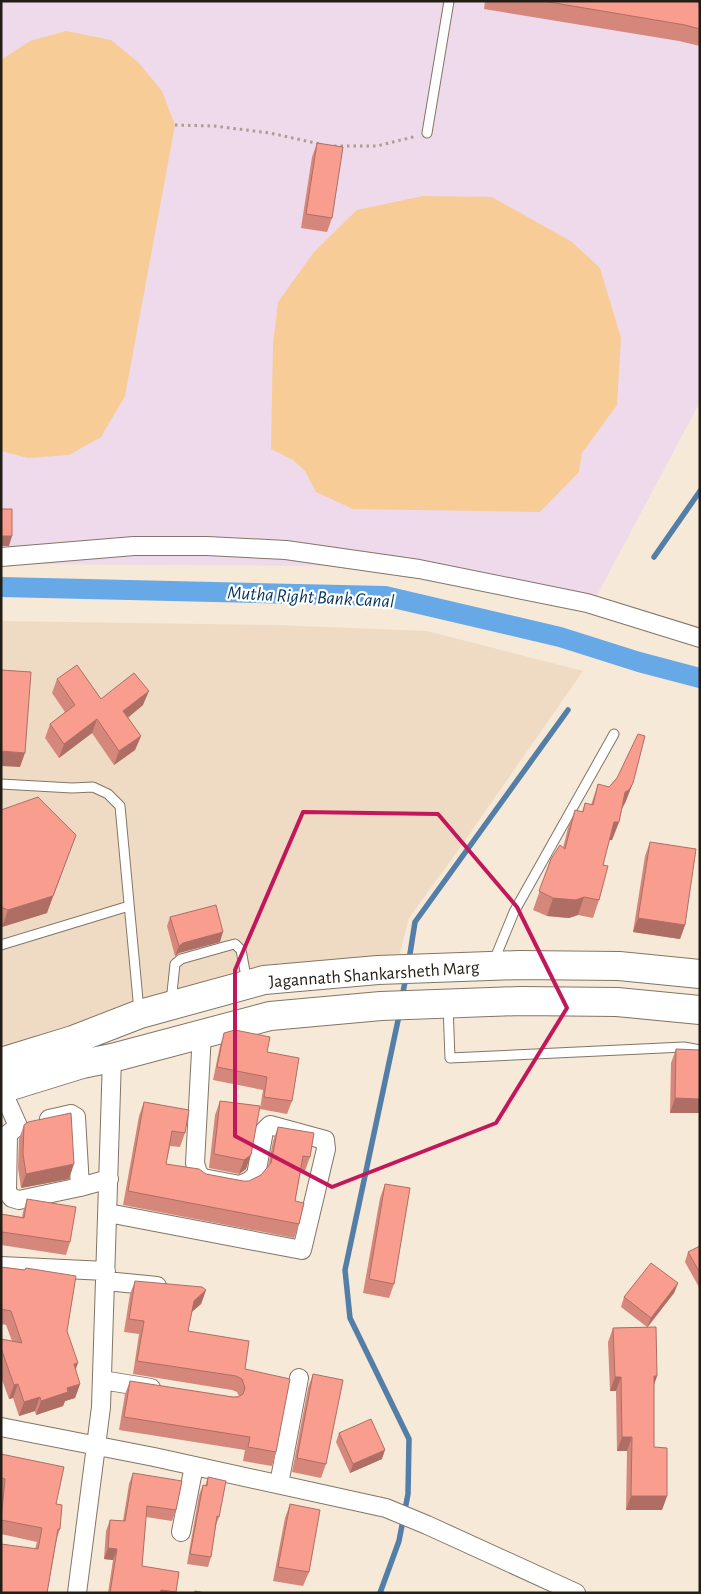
<svg xmlns="http://www.w3.org/2000/svg" width="701" height="1594" font-family="'Alegreya Sans',sans-serif">
  <rect width="100%" height="100%" fill="#f7e9d7"/>
  <path fill="#efdbc4" d="M1 621 277 625 427 631 583 671 459 849 409 918 399 957 73 1026 1 1045Z"/>
  <path fill="#eedaea" d="M1 1H700V402L594 601 327 566 1 564Z"/>
  <path fill="#f8cc96" d="M66 31 111 40 139 63 162 91 175 125 125 396 101 437 69 455 28 458 1 451V60L30 41Z
    M423 196 492 197 572 242 600 268 621 338 617 405 582 453 579 472 540 512 353 509 316 492 305 471 293 460 271 449 273 344 278 302 314 252 357 210Z"/>
  <g fill="none" stroke-linecap="round" stroke-linejoin="round">
    <path stroke="#527ea8" stroke-width="5.5" d="M654 557 700 491
      M409 960 415 922 568 710
      M402 997 406 977
      M380 1593 399 1541 408 1494 409 1439 350 1318 345 1270 400 1011"/>
    <path stroke="#67a8e6" stroke-width="20" d="M1 587 385 596 560 637 639 662 700 678"/>
    <defs>
      <path id="lane" d="M427 133 449 1
        M1 784 72 788 93 787 108 794 120 806 139 1011
        M1 945 129 906
        M493 963 514 912 614 734
        M171 1002 175 964 181 959 227 946 235 944 241 950 247 982
        M448 1006 450 1058 684 1047 700 1050"/>
      <path id="street" d="M1 557 134 546H207L286 550 419 569 587 603 700 638
        M5 1097 18 1126 8 1134 7 1192 12 1198 19 1200 80 1187
        M49 1119 71 1114 76 1117 80 1187 109 1179
        M108 1213 302 1250 326 1149 325 1140 270 1125 264 1131 256 1175 249 1181 240 1185 203 1178 198 1173 195 1163 202 1033
        M1 1266 106 1271
        M106 1281 157 1286
        M102 1380 151 1388
        M1 1427 154 1457 386 1508 427 1525 576 1593
        M279 1484 299 1378
        M181 1532 194 1466
        M77 1593 101 1407 112 1058"/>
      <path id="highway" d="M1 1062 73 1040 140 1014 264 980 378 970 519 965 619 966 700 974
        M1 1089 82 1064 112 1058 270 1016 381 1006 520 1001 617 1002 700 1010"/>
    </defs>
    <use href="#lane" stroke="#827566" stroke-width="11"/>
    <use href="#street" stroke="#827566" stroke-width="20"/>
    <use href="#highway" stroke="#827566" stroke-width="30"/>
    <path stroke="#a99e90" stroke-width="3" stroke-dasharray="2.5 4" stroke-linecap="butt" d="M175 125 214 126 270 133 320 144
      M334 146H377L417 136"/>
    <use href="#lane" stroke="#fff" stroke-width="9"/>
    <use href="#street" stroke="#fff" stroke-width="18"/>
    <use href="#highway" stroke="#fff" stroke-width="28"/>
  </g>
  <path fill="#d6877b" d="M485 1H700V46L679 41 484 9Z
    M317 143 332 218 327 232 301 228 312 157Z
    M57 679 101 699 143 705 128 718 141 736 135 750 114 765 92 733 59 758 45 738 50 724 65 712 52 693Z
    M617 778 626 801 622 809 619 822 612 840H609L603 865 599 900 593 918 578 915 569 918 547 916 533 910 551 859 563 848 568 828 575 810 582 812 585 803 591 805 598 784 609 787Z
    M1 810 47 913 2 927 1 926Z
    M650 842 685 925 680 939 633 932 645 856Z
    M170 917 220 942 179 953 175 956 167 926Z
    M224 1033 267 1052 292 1101 287 1114 260 1109 263 1090 213 1080 220 1046Z
    M676 1049 700 1050V1113H670L671 1063Z
    M220 1101 260 1106 246 1169 239 1174 209 1168 215 1115Z
    M144 1102 185 1133 180 1147 170 1146 166 1164 206 1174 243 1181H249L261 1175 268 1167 273 1141 278 1127 310 1157 305 1171 301 1170 295 1201 299 1224 294 1238 123 1205 139 1116Z
    M24 1125 69 1179 21 1188 18 1168 19 1139Z
    M385 1184 394 1284 389 1298 363 1293 380 1198Z
    M27 1199 70 1242 66 1255 1 1245V1214L22 1217 23 1212Z
    M700 1246V1289L685 1262 688 1252Z
    M1 1267 25 1270 26 1268 67 1331 75 1370 80 1384 75 1398 65 1401 63 1406 36 1415 35 1411 19 1416 13 1398 9 1399 1 1377V1339L12 1341 6 1325 1 1324Z
    M135 1281 206 1290 201 1304 192 1312 188 1331 245 1369 276 1452 272 1466 243 1461 245 1450 119 1430 125 1394 130 1381 233 1397 239 1396 237 1392 232 1390 133 1374 139 1334 124 1332 130 1294Z
    M678 1283 674 1293 648 1327 657 1376 654 1385V1447L667 1496 662 1510H626L627 1451H617L616 1391H610L608 1342 613 1328 647 1327 621 1307 624 1297Z
    M313 1374 326 1464 321 1478 292 1472 308 1388Z
    M339 1433 382 1459 350 1473 336 1442Z
    M1 1454 56 1504 60 1529 57 1538 47 1593 35 1549 37 1542 1 1534Z
    M133 1473 176 1510 172 1521 146 1517 142 1566 176 1593H108L113 1560 104 1559 106 1531 110 1520 123 1521 129 1484Z
    M208 1477 219 1517 216 1525 211 1557 208 1567 187 1564 199 1495 203 1485 205 1486Z
    M290 1504 309 1572 303 1586 273 1581 285 1518Z"/>
  <path fill="#ae6e64" d="M1 536H12L9 546H1Z
    M149 691 143 705 118 725 123 711Z
    M97 719 92 733 59 758 64 744Z
    M141 736 135 750 114 765 119 751Z
    M1 751 25 753 20 767 1 766Z
    M633 783 626 801 622 808 619 811 625 792Z
    M614 822H619L612 840H607Z
    M76 835 47 913 2 927 8 910Z
    M584 897 578 915 569 918 547 916 553 898Z
    M638 918 685 925 680 939 633 932Z
    M223 932 220 942 179 953 175 956 179 946 183 943Z
    M675 1098 700 1099V1113H670Z
    M251 1155 246 1169 239 1174 244 1160Z
    M74 1164 69 1179 21 1188 26 1174Z
    M678 1283 674 1293 647 1327 651 1318Z
    M206 1290 201 1304 189 1314 194 1301Z
    M78 1363 73 1377 74 1364Z
    M654 1376H657L652 1390Z
    M615 1377H621L616 1391H610Z
    M18 1384 13 1398 9 1399 14 1385Z
    M80 1384 75 1398 65 1401 63 1406 36 1415 41 1401 67 1388Z
    M40 1397 35 1411 19 1416 24 1402Z
    M622 1437H632L627 1451H617Z
    M385 1450 382 1459 350 1473 353 1464Z
    M631 1496H667L662 1510H626Z
    M108 1548 117 1549 113 1560 104 1559Z
    M161 1590 176 1593H160Z"/>
  <path fill="#f99d8f" stroke="#ae6e64" d="M543 1H699L700 29 685 25Z
    M317 143 343 147 332 218 306 214Z
    M1 509H12V536H1Z
    M77 665 101 699 134 673 149 691 123 711 141 736 119 751 97 719 64 744 50 724 75 705 57 679Z
    M1 670 31 672 25 753 1 751Z
    M638 734 645 736 633 783 629 790 625 792 619 822H614L603 865 608 866 599 900 584 897 576 900 553 898 539 891 551 859 560 845 565 849 575 810 583 812 585 803 593 805 598 784 609 787 617 778Z
    M38 797 76 835 53 896 8 910 1 907V810Z
    M650 842 696 849 685 925 638 918Z
    M216 905 223 932 183 943 179 946 170 917Z
    M235 1030 270 1037 267 1052 299 1058 292 1101 264 1097 267 1077 217 1067 224 1033Z
    M676 1049 700 1050V1099L675 1098Z
    M220 1101 260 1106 251 1155 244 1160 214 1154Z
    M144 1102 189 1110 185 1133 172 1131 166 1164 199 1169 206 1174 243 1181H249L261 1175 271 1163 278 1127 314 1133 310 1157 303 1156 295 1201 304 1203 299 1224 128 1191Z
    M71 1113 74 1164 26 1174 23 1154 24 1125 28 1122Z
    M385 1184 410 1188 394 1284 369 1279Z
    M27 1199 76 1207 70 1242 2 1232 1 1236V1214L24 1218Z
    M700 1246V1273L688 1252Z
    M651 1263 678 1283 651 1318 624 1297Z
    M1 1267 25 1270 26 1268 76 1276 67 1331 78 1363 74 1364 80 1384 67 1388 68 1392 41 1401 40 1397 24 1402 18 1384 14 1385 1 1348V1339L22 1343 11 1311 1 1309Z
    M135 1281 202 1287 206 1290 194 1301 188 1331 249 1341 245 1369 290 1379 276 1452 248 1447 250 1437 124 1417 130 1381 233 1397H238L243 1394 245 1388 242 1379 236 1376 137 1361 144 1321 129 1319Z
    M656 1327 657 1376H654V1447L667 1448V1496H631L632 1437H622L621 1377H615L613 1328Z
    M313 1374 343 1380 326 1464 297 1458Z
    M371 1419 385 1450 353 1464 339 1433Z
    M1 1454 64 1467 56 1504 62 1505 60 1529H58L47 1593H1V1544L38 1549 42 1528 1 1520 5 1479 1 1478Z
    M133 1473 182 1481 176 1510 147 1506 142 1566 179 1572 176 1592 161 1590 160 1593H110L117 1549 108 1548 110 1520 125 1521Z
    M208 1477 226 1481 219 1517 217 1516 211 1557 190 1554 203 1485 207 1486Z
    M290 1504 320 1510 309 1572 278 1567Z
    M195 1591 205 1593H194Z"/>
  <path fill="none" stroke="#c2185b" stroke-width="4" stroke-linejoin="round" d="M303 812 438 814 517 907 567 1008 496 1123 332 1187 235 1136V970Z"/>
  <g text-anchor="middle" stroke-width="4.5" stroke-linejoin="round" paint-order="stroke">
    <g font-size="18" fill="#221d17" stroke="#fff">
      <text transform="translate(374 974) rotate(-4)" y="6">Jagannath Shankarsheth Marg</text>
    </g>
    <g font-size="19" font-style="italic" fill="#00325a" stroke="#fff">
      <text transform="translate(311 596) rotate(3)" y="7">Mutha Right Bank Canal</text>
    </g>
  </g>
  <rect width="701" height="1594" fill="none" stroke="#221d17" stroke-width="5"/>
</svg>
